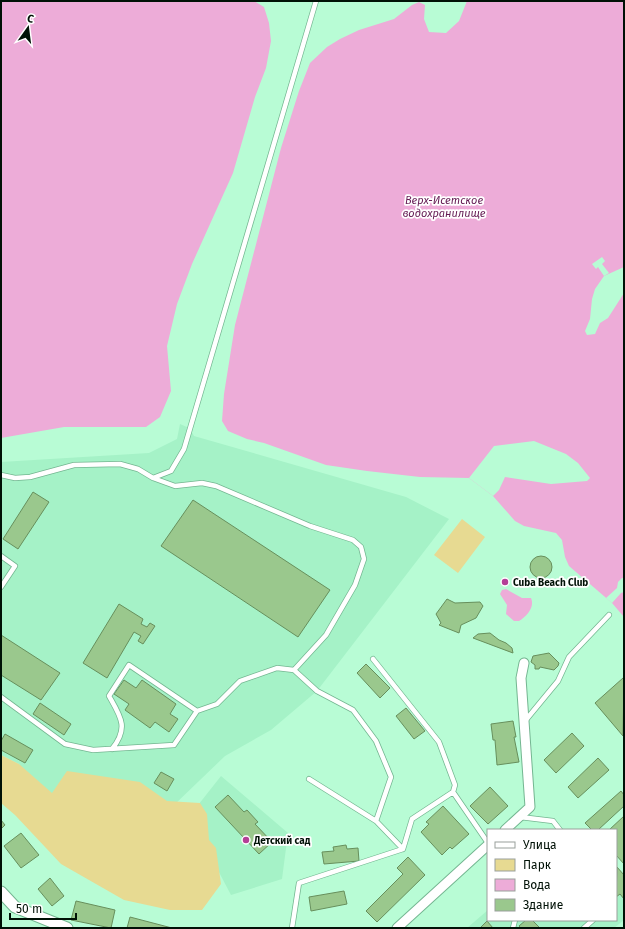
<svg xmlns="http://www.w3.org/2000/svg" width="625" height="929" font-family="'Fira Sans',sans-serif">
  <rect width="100%" height="100%" fill="#b8fcd5"/>
  <path fill="#a5f2c7" d="M180 424 189 428 194 436 406 497 449 519 317 691 271 730 225 756 173 806 54 816 19 764 1 755V462L149 453 177 439Z
    M221 776 288 833 282 879 231 895 211 857 191 814Z
    M616 870 624 876V920L614 928H467L488 910V920H616Z"/>
  <path fill="#e7da92" d="M462 519 485 537 458 573 434 555Z
    M1 755 19 764 52 793 67 771 140 782 167 801 200 803 207 814 209 840 216 848 221 884 202 910H170L124 900 61 864 15 815 1 803Z"/>
  <path fill="#edacd8" d="M1 1H254L264 7 269 23 271 41 266 68 255 97 233 173 192 264 177 304 167 346 171 391 160 417 146 427H64L1 438Z
    M467 1H624V267L604 276 595 289 592 299 590 319 585 331 587 335 595 334 600 323 608 318 624 293V617L612 603 569 566 565 557 562 540 556 533 524 526 515 521 493 496 469 478 420 477 367 471 326 465 264 443 247 439 228 431 222 421 224 394 235 325 281 148 299 91 310 63 327 47 340 39 359 30 394 19 412 5 419 2 425 5 424 19 429 32 446 33 459 21Z
    M506 589 522 598H531C535 607 527 616 519 621H514L506 614 507 605 500 594 502 590Z"/>
  <path fill="#b8fcd5" d="M602 257 605 261 602 264 609 273 604 276 598 267 596 269 592 264Z
    M534 441 566 454 578 463 590 478 587 481 551 484 505 477 499 490 493 496 469 478 494 446Z
    M622 578H624V592L621 593 612 603 606 598 617 588 618 582Z"/>
  <path fill="#9ac88d" stroke="#678f5c" d="M33 492 49 502 18 549 3 539Z
    M193 500 330 590 298 637 161 546Z
    M530 567a11 11 0 1 1 22 0a11 11 0 1 1-22 0Z
    M447 599 455 603 480 602 483 606 476 618 461 625 459 633 439 625 441 623 436 614Z
    M119 604 143 619 141 624 147 627 150 623 155 626 143 644 138 641 141 636 134 632 107 678 83 663Z
    M490 633 499 640 506 643 512 648 513 653 473 638 478 634Z
    M1 635 60 673 41 700 1 675Z
    M549 653 559 663 558 666 554 670 540 667 539 669H535V665L531 662 533 656Z
    M366 664 390 688 380 698 357 673Z
    M623 678 624 680 623 736 595 703Z
    M124 680 136 688 142 680 176 704 170 714 178 719 169 732 155 722 150 728 125 710 129 704 114 694Z
    M40 703 71 724 64 735 33 714Z
    M406 708 425 731 414 739 396 716Z
    M513 721 516 737H514L519 762 497 765 495 740H493L491 724Z
    M572 733 584 746 556 773 544 760Z
    M5 734 33 750 25 763 1 750V741Z
    M598 758 609 770 578 798 568 787Z
    M161 772 174 779 167 791 154 783Z
    M490 787 508 806 488 824 470 806Z
    M621 791 624 795V806L598 830H592L585 823Z
    M228 795 244 812 247 810 258 822 255 824 272 842 259 854 215 807Z
    M443 806 469 834 452 849 450 847 442 855 421 832 429 824 426 822Z
    M624 816V864L616 855V830H609Z
    M1 820 5 825 1 829Z
    M21 833 39 855 21 868 4 846Z
    M346 845 347 849 358 848 359 861 324 864 322 852 334 851 333 847Z
    M408 857 425 875 377 922 366 911 403 874 397 868Z
    M617 867 624 875V899L620 894 616 897Z
    M50 878 64 896 52 906 38 889Z
    M344 891 347 904 311 911 309 897Z
    M76 901 115 910 111 928 71 920Z
    M130 917 172 928H127Z
    M526 920H532L540 928H521L519 926Z
    M487 921 493 928H480Z"/>
  <g fill="none" stroke-linecap="round" stroke-linejoin="round">
    <defs>
      <path id="service" d="M1 475 15 478 30 477 74 465 120 464 138 469 153 478 175 486 202 483 216 486 310 526 353 540 361 547 364 559 355 585 326 635 294 670 277 668 240 681 217 704 197 711
        M153 478 171 471 184 449 316 1
        M1 556 15 566 1 587
        M373 659 439 742 455 785 453 792
        M294 670 317 691 353 710 376 741 391 777 376 821 403 849
        M1 697 65 744 93 750 174 745 197 711 129 665 109 696C121 717 129 728 112 749
        M525 721 558 681 569 657 609 615
        M309 779 376 821
        M520 817 553 821 560 830
        M292 928 299 883 403 849 412 819 453 792 488 843
        M513 928 515 920
        M584 928 593 920"/>
      <path id="minor" d="M505 830 530 807 521 678 524 663
        M397 928 488 845"/>
      <path id="tertiary" d="M1 892 15 907 67 928"/>
    </defs>
    <use href="#service" stroke="#74b691" stroke-width="6"/>
    <use href="#minor" stroke="#74b691" stroke-width="11"/>
    <use href="#tertiary" stroke="#74b691" stroke-width="13"/>
    <use href="#service" stroke="#fff" stroke-width="4.5"/>
    <use href="#minor" stroke="#fff" stroke-width="9"/>
    <use href="#tertiary" stroke="#fff" stroke-width="11"/>
  </g>
  <g fill="#b43f97" stroke="#fff" stroke-width="1.5">
    <circle cx="505" cy="582" r="4"/>
    <circle cx="246" cy="840" r="4"/>
  </g>
  <g text-anchor="middle" stroke-width="3.5" stroke-linejoin="round" paint-order="stroke">
    <g font-size="10" font-weight="bold" fill="#001106" stroke="#fff" text-anchor="start">
      <text x="513" y="586">Cuba Beach Club</text>
      <text x="254" y="844">Детский сад</text>
    </g>
    <g font-size="11" font-style="italic" fill="#651c54" stroke="#fff">
      <text x="444" y="204">Верх-Исетское<tspan x="444" dy="13">водохранилище</tspan></text>
    </g>
  </g>
  <rect width="625" height="929" fill="none" stroke="#001106" stroke-width="4"/>
  <rect x="487" y="829" width="130" height="92" fill="#ffffff" stroke="#99a09b"/>
  <rect x="495" y="842" width="20" height="6" fill="#ffffff" stroke="#99a09b"/>
  <text x="523" y="849" font-size="12" fill="#001106">Улица</text>
  <rect x="495" y="859" width="20" height="12" fill="#e7da92" stroke="#99a09b"/>
  <text x="523" y="869" font-size="12" fill="#001106">Парк</text>
  <rect x="495" y="879" width="20" height="12" fill="#edacd8" stroke="#99a09b"/>
  <text x="523" y="889" font-size="12" fill="#001106">Вода</text>
  <rect x="495" y="899" width="20" height="12" fill="#9ac88d" stroke="#99a09b"/>
  <text x="523" y="909" font-size="12" fill="#001106">Здание</text>
  <g transform="translate(28 28) rotate(14)" stroke="#ffffff" stroke-width="3" paint-order="stroke">
  <path d="M0-3L7 15L0 10L-7 15Z" fill="#001106"/>
  <text y="-6" font-size="11" font-weight="bold" text-anchor="middle" fill="#001106">С</text>
  </g>
  <path d="M10 913v6h66v-6" fill="none" stroke="#001106" stroke-width="2"/>
  <text x="16" y="913" font-size="12" fill="#001106" stroke="#ffffff" stroke-width="3" paint-order="stroke">50 m</text>
</svg>
